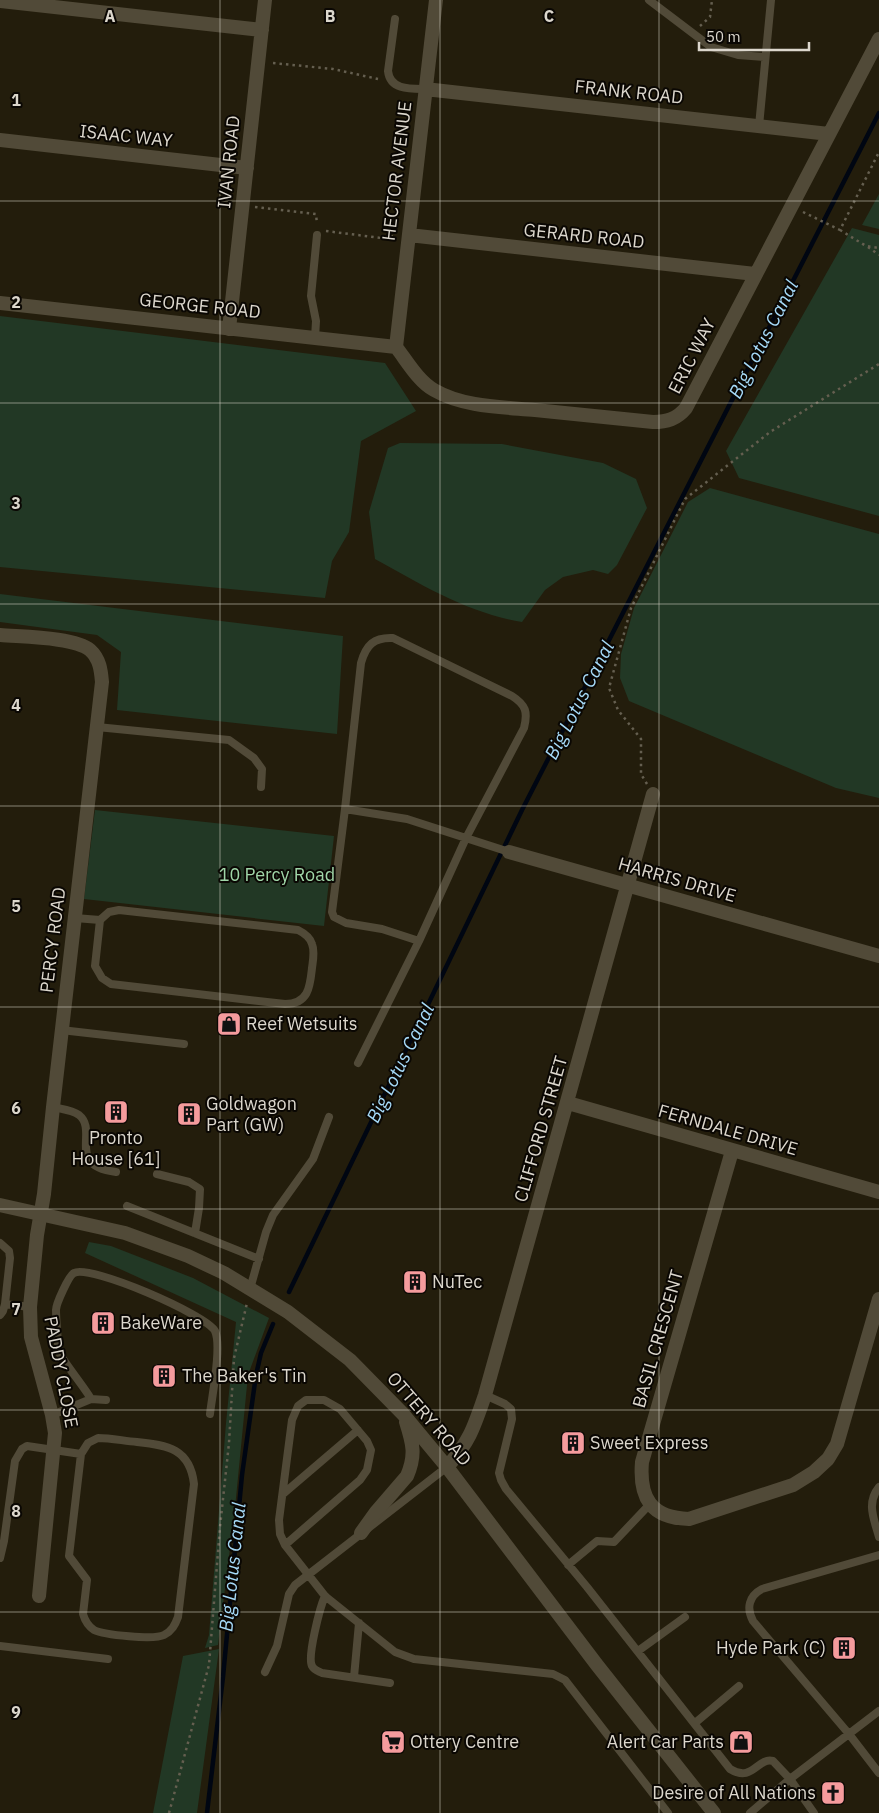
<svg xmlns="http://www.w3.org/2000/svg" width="879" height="1813" font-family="'IBM Plex Sans',sans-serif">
  <rect width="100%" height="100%" fill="#231d0c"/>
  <path fill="#223825" d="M879 194V229L862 225Z
    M852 228 879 235V516L739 478 726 451Z
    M0 316 385 363 416 411 361 441 349 532 332 561 325 598 0 567Z
    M400 443 502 444 603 463 636 479 647 508 617 565 608 574 593 570 563 577 545 590 522 622C468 613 422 585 375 559L369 512 388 448Z
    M710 488 879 534V798L836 788 629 701 620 678 621 654 634 608 688 502Z
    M0 594 343 636 337 734 117 710 121 652 97 635 0 622Z
    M95 810 334 836 324 926 84 899Z
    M89 1242 111 1246 193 1278 269 1318 248 1375 235 1508 218 1645 205 1648 209 1635 226 1423 236 1322 85 1253Z
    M219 1649 197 1813H153L183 1656Z"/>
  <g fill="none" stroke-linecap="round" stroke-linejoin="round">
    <path stroke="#000612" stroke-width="4.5" d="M289 1292 522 810 879 113
      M207 1813 223 1677 242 1475 256 1375 261 1353 273 1324"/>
    <path stroke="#655f50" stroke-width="2.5" stroke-dasharray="2.5 4" stroke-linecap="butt" d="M700 26 710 17 712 0
      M273 63 333 69 378 79
      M255 207 316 214 317 224
      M803 212 840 230 879 152
      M840 230 866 246 879 248
      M326 231 381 238 395 236
      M868 247 879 255
      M647 784 641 774V739L618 710 609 688 631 608 685 499 770 432 879 364
      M169 1813 209 1665 220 1527 229 1443 234 1358 247 1303"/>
    <path stroke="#514a38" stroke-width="8" d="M649 0 711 47 738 55 765 57
      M395 19 388 71C390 90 410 89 425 89
      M759 126 771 0
      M315 338 316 321 311 296 317 235
      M97 727 229 740 254 758 262 769 261 787
      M345 809 407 819 509 852
      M119 910 298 930C304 933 310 937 312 944 315 951 313 960 312 968 310 986 309 1004 285 1004L111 984 102 978 95 966 100 920 109 912Z
      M75 918 100 920
      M61 1030 184 1044
      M358 1063 419 941 466 838 524 728C528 712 526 705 512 696L393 638C374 637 366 645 361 663L345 809 332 912 334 917 346 923 382 929 419 941
      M53 1107C61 1109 72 1110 79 1115 99 1131 65 1166 116 1172
      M157 1174 189 1182 200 1189 199 1208 195 1233
      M127 1206 259 1259
      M0 1243 9 1251 10 1258 5 1304 3 1311 0 1315
      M250 1289 266 1232 273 1215 313 1159 329 1117
      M5 1304 30 1307
      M485 1395 505 1404 511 1409 512 1419 499 1473 501 1480 506 1489 587 1587 730 1769C753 1783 757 1757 773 1761L790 1779 814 1813
      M106 1400 91 1399C85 1388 62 1360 59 1352 58 1346 56 1316 56 1310 56 1304 69 1275 74 1273 90 1264 207 1315 215 1331 222 1346 212 1396 210 1414
      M52 1415 91 1399
      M98 1438C111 1438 124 1441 137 1442 168 1445 190 1449 194 1484L178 1617C175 1625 172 1631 164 1635 154 1640 104 1635 94 1630 88 1626 85 1621 83 1614L87 1580 69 1556 81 1454 88 1443Z
      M879 1487C866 1503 874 1519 879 1537
      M283 1494 358 1430
      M285 1545 360 1480 367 1470 371 1450 367 1441 340 1409 324 1400H306L298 1406 292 1420 279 1520 280 1534 285 1545 325 1596 395 1652 414 1659 553 1674 565 1680 668 1813
      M879 1555 762 1589C749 1596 746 1608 753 1621L849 1734 879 1773
      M0 1558 4 1541 15 1461 22 1449 27 1446 81 1454
      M568 1565 597 1541 614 1542 650 1504
      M325 1596C320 1607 307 1657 312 1666 314 1670 318 1671 322 1673L390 1683
      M0 1646 108 1659
      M638 1651 685 1617
      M265 1672 277 1646 289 1594 295 1585 447 1467
      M354 1677 359 1623
      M695 1723 739 1686
      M750 1813 790 1779 879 1711"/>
    <path stroke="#514a38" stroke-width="14" d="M0 1 262 30
      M425 89 829 134
      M0 140 247 168
      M409 235 755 274
      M0 303 396 347
      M229 329 265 0
      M396 347C407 361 418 381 434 390 463 407 502 407 535 410 574 414 614 418 653 422 667 422 677 419 686 408L879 39
      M396 347 436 0
      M0 635C21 637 75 637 90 650 100 659 101 671 102 682L53 1107 44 1194 37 1235 30 1307 31 1337 52 1415 55 1433 39 1596
      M509 852 879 956
      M568 1103 879 1192
      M732 1151 642 1462C639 1498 651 1518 689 1519L793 1485 814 1472 828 1459 837 1444 879 1299
      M447 1467C470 1441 474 1427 485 1395L653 794"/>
    <path stroke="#514a38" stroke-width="14" d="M0 1205 125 1233 188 1256 224 1273 288 1312 350 1360 403 1414 447 1467 597 1665 714 1813
      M361 1533 376 1512 407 1476C416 1455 413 1444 406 1422"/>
  </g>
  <path fill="none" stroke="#dcd7cd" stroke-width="1" stroke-opacity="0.55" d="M220 0V1813M440 0V1813M659 0V1813M0 201H879M0 403H879M0 604H879M0 806H879M0 1007H879M0 1209H879M0 1410H879M0 1612H879"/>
  <defs>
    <symbol id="shop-square" viewBox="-11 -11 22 22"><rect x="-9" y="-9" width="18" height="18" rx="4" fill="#f59b9d" stroke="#0a0703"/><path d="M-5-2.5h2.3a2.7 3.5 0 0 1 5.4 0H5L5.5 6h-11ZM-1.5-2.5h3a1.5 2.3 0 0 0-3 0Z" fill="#111"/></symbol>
    <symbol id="building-square" viewBox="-11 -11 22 22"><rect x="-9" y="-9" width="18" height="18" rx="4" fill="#f59b9d" stroke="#0a0703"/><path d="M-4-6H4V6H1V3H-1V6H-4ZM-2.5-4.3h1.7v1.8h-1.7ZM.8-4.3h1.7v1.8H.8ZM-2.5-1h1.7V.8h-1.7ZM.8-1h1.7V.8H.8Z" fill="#111"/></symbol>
    <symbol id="supermarket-square" viewBox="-11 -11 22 22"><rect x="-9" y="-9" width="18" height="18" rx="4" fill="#f59b9d" stroke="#0a0703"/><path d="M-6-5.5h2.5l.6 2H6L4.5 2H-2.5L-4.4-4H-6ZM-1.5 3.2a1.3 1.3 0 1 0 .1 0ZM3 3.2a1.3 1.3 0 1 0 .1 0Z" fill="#111"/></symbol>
    <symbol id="church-square" viewBox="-11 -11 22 22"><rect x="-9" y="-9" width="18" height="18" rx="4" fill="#f59b9d" stroke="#0a0703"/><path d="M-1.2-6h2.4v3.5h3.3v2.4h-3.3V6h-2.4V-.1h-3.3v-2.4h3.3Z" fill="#111"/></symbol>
  </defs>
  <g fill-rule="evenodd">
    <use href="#shop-square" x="215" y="1010" width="28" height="28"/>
    <use href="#building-square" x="102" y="1098" width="28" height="28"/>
    <use href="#building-square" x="175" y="1100" width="28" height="28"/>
    <use href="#building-square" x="401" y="1268" width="28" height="28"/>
    <use href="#building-square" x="89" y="1309" width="28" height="28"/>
    <use href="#building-square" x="150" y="1362" width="28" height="28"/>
    <use href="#building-square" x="559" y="1429" width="28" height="28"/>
    <use href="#building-square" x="830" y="1634" width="28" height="28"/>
    <use href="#supermarket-square" x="379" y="1728" width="28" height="28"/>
    <use href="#shop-square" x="727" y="1728" width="28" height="28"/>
    <use href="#church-square" x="819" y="1779" width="28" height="28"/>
  </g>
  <g text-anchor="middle" stroke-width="4" stroke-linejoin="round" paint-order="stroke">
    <g font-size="18" fill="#dcd7cd" stroke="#0a0703">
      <text transform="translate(629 92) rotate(6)" y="6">FRANK ROAD</text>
      <text transform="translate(126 136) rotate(6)" y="6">ISAAC WAY</text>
      <text transform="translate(229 162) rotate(-84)" y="6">IVAN ROAD</text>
      <text transform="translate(397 171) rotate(-83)" y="6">HECTOR AVENUE</text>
      <text transform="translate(584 236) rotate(6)" y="6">GERARD ROAD</text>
      <text transform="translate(200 306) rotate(6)" y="6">GEORGE ROAD</text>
      <text transform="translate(692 356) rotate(-63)" y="6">ERIC WAY</text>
      <text transform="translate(677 880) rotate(16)" y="6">HARRIS DRIVE</text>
      <text transform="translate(53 940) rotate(-83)" y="6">PERCY ROAD</text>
      <text transform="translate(541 1129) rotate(-74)" y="6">CLIFFORD STREET</text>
      <text transform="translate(728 1130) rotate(16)" y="6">FERNDALE DRIVE</text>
      <text transform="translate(658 1339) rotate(-74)" y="6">BASIL CRESCENT</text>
      <text transform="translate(61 1372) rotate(79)" y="6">PADDY CLOSE</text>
      <text transform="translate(429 1419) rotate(49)" y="6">OTTERY ROAD</text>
    </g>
    <g font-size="18" fill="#a0d6a8" stroke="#0a0703">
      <text x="277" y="881">10 Percy Road</text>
    </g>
    <g font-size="18" fill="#dcd7cd" stroke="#0a0703" text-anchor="start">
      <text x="246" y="1030">Reef Wetsuits</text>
      <text x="206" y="1110">Goldwagon<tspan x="206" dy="21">Part (GW)</tspan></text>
      <text x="116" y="1144" text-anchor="middle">Pronto<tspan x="116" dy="21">House [61]</tspan></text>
      <text x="432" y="1288">NuTec</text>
      <text x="120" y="1329">BakeWare</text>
      <text x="182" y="1382">The Baker's Tin</text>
      <text x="590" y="1449">Sweet Express</text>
      <text x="826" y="1654" text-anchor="end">Hyde Park (C)</text>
      <text x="410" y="1748">Ottery Centre</text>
      <text x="724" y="1748" text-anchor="end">Alert Car Parts</text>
      <text x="816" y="1799" text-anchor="end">Desire of All Nations</text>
    </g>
    <g font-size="19" font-style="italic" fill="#a6daf8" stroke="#0a0703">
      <text transform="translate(763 339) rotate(-63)" y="7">Big Lotus Canal</text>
      <text transform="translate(579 700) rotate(-63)" y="7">Big Lotus Canal</text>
      <text transform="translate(400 1063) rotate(-64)" y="7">Big Lotus Canal</text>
      <text transform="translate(232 1567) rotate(-84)" y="7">Big Lotus Canal</text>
    </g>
  </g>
  <g font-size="16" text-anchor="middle" font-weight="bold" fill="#dcd7cd" stroke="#0a0703" stroke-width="4" stroke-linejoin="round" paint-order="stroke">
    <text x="110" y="22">A</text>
    <text x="330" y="22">B</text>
    <text x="549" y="22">C</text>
    <text x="16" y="106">1</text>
    <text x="16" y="308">2</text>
    <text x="16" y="509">3</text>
    <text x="16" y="711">4</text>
    <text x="16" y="912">5</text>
    <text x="16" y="1114">6</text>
    <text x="16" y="1315">7</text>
    <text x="16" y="1517">8</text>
    <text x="16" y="1718">9</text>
  </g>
  <path d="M699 42v8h110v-8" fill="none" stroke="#dcd7cd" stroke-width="2.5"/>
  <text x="706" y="42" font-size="15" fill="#dcd7cd" stroke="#0a0703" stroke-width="4" paint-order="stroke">50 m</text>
</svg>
